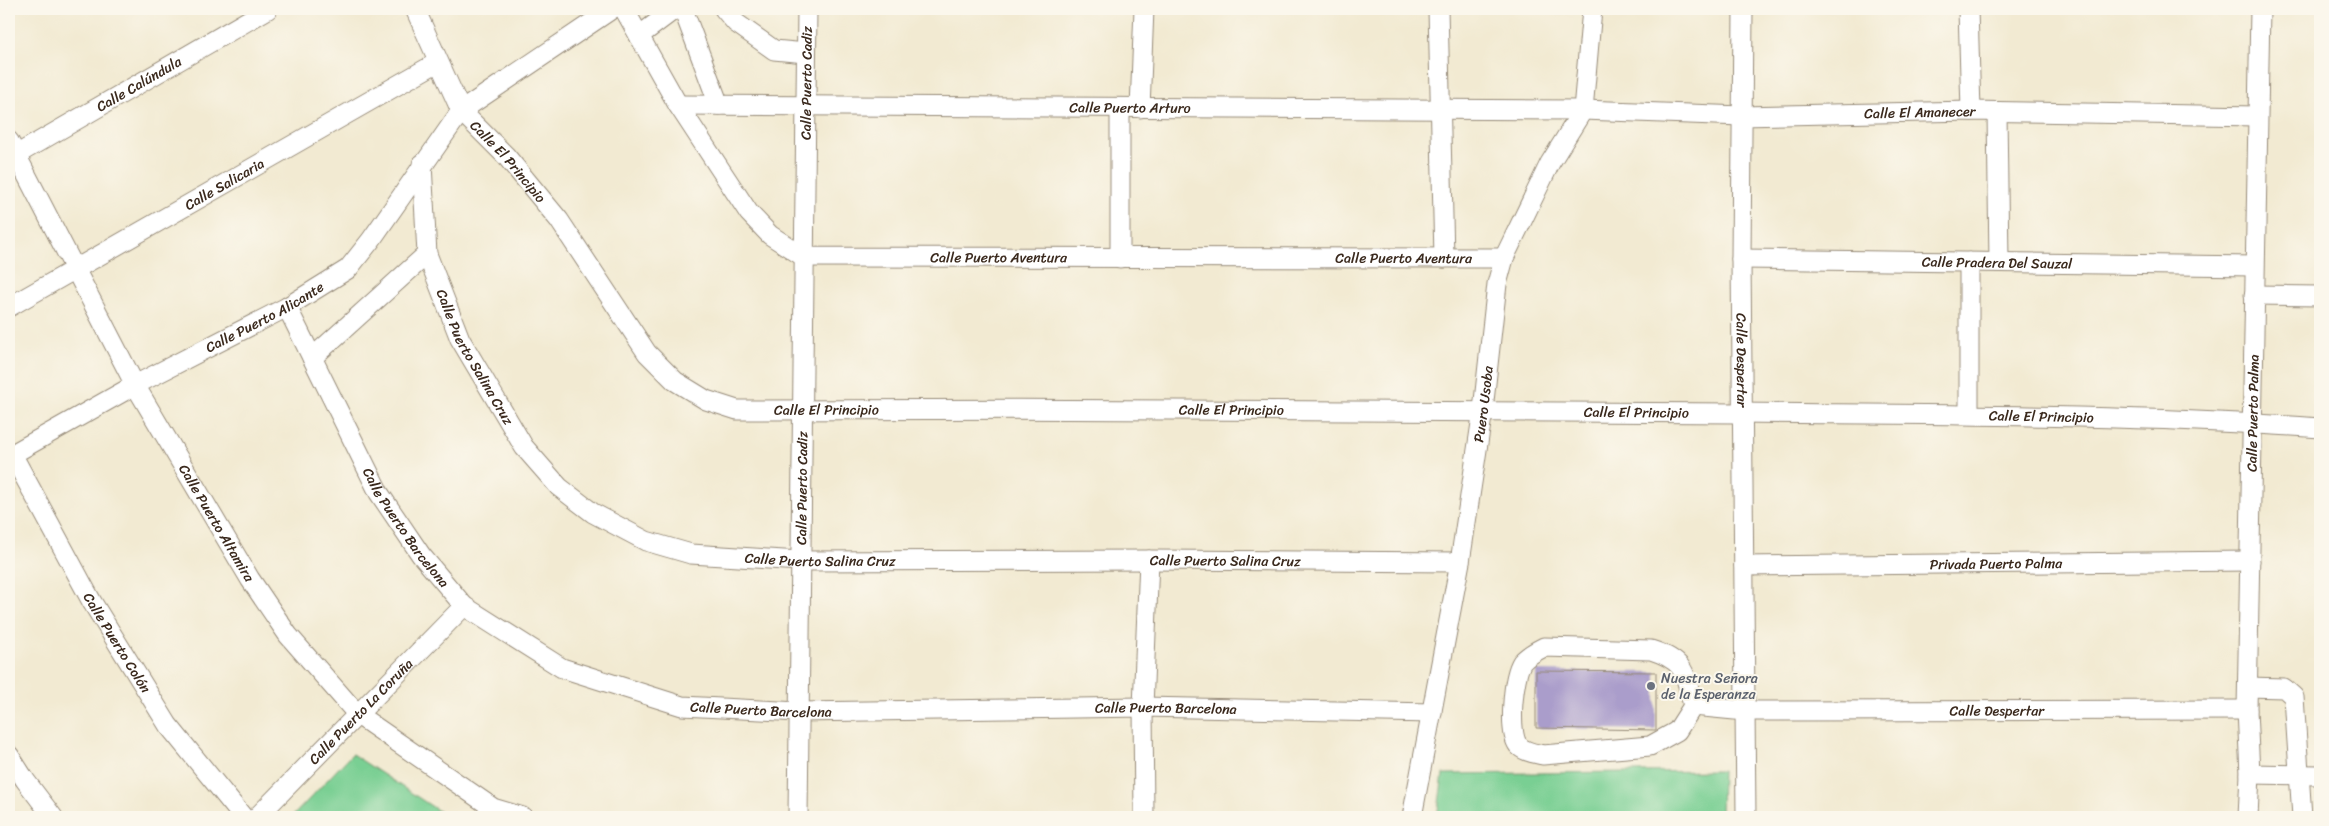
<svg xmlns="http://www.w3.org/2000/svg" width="2329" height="826" font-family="Sriracha,sans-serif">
  <rect width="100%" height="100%" fill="#fbf7ec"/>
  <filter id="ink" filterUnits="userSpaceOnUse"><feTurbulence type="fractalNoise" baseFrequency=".02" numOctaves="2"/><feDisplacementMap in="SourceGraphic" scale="10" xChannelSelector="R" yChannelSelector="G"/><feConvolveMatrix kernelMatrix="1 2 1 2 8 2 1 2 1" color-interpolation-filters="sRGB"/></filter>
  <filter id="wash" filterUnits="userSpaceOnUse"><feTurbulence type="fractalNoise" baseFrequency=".0096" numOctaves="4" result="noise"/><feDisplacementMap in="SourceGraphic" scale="20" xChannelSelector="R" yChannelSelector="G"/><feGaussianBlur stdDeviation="1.12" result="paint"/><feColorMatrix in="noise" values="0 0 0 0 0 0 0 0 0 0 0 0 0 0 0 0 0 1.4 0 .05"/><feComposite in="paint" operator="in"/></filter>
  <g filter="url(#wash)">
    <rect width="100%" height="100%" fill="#f2ead2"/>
    <path fill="#79cf93" stroke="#5a7c58" d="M352 754 448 817H292Z
      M1722 771 1721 817H1437L1443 774Z"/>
    <g id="blocks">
      <path fill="#aa9dcb" d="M1536 671 1656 672V730L1536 728Z"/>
    </g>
  </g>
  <g filter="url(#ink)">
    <use href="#blocks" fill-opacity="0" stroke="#968a78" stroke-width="1"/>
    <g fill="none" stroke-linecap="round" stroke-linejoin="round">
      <defs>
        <g id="minor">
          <path id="s1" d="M415 9 461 111 506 156 559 220 647 353 675 381 706 400 737 410C1071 408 1405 410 1739 413 1933 415 2127 414 2320 428"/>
          <path id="s2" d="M624 9 678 105 749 213 770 235 804 257 1504 258"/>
          <path d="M683 9 719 105"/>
          <path d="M724 9 736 23 774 50 806 53"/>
          <path d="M1438 9 1444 258"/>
          <path id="s3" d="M1743 9 1741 259 1746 817"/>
          <path d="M1968 9 1971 111"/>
          <path d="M639 36 675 9"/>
          <path id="s4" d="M678 105 1583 110 1742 116 1971 111 2257 116"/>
          <path d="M1120 108V258"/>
          <path d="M1140 108 1144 9"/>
          <path d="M1997 112 1999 262"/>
          <path id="s5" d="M9 141 135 385 250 579 288 635 358 715 493 808 523 817"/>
          <path id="s6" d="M9 159 268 9"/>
          <path id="s7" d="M422 164 427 254 460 339 524 447 559 487 593 513 646 541 691 554 800 561 1149 560 1460 562"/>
          <path id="s8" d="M1741 259 2254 266"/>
          <path d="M2254 295 2320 296"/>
          <path id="s9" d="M9 307 438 62"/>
          <path id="s10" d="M287 307 379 493 421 555 464 606 562 668 682 706 799 712 1143 707 1432 713"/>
          <path d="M312 358 427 254"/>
          <path d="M1969 413V262"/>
          <path id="s11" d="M12 454 92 602 168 725 243 817"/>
          <path id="s12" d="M9 456 135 385 287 307 348 269 371 240 461 111 612 9"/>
          <path id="s13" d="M1744 566 2250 561"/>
          <path d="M1544 647 1651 650C1686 661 1685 673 1693 706L1677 731 1650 746 1543 755C1534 753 1524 752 1518 745 1508 732 1513 676 1522 662 1528 655 1536 651 1544 647Z"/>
          <path d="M2248 687 2284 688 2294 697 2302 817"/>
          <path id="s14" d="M1693 706 1745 711 2247 710"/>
          <path d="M9 755 25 780 53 817"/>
          <path d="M2250 774 2320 775"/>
          <path id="s15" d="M257 817 464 606"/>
          <path id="s16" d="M798 817 807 9"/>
          <path d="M1144 817 1143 707 1149 560"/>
          <path id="s17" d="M1412 817 1460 562 1483 410 1497 284 1504 258 1550 163 1583 110 1592 9"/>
          <path id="s18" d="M2248 817 2250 774 2247 710 2260 9"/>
        </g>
      </defs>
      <use href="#minor" stroke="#968a78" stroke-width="21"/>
      <use href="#minor" stroke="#fff" stroke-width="19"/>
    </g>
  </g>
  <circle fill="#6b7280" stroke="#fbf7ec" stroke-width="2" cx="1651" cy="686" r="5"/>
  <g text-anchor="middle" stroke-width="4" stroke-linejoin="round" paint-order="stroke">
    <g font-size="14" fill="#3b2a1e" stroke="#fbf7ec">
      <text dy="5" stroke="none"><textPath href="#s16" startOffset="734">Calle Puerto Cadiz</textPath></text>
      <text dy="5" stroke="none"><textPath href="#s6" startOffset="150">Calle Calúndula</textPath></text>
      <text dy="5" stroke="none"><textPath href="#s4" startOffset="452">Calle Puerto Arturo</textPath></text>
      <text dy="5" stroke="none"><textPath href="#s4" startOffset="1242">Calle El Amanecer</textPath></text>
      <text dy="5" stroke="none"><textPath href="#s1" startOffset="181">Calle El Principio</textPath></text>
      <text dy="5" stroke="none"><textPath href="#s9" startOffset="248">Calle Salicaria</textPath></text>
      <text dy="5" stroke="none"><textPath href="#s2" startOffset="505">Calle Puerto Aventura</textPath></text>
      <text dy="5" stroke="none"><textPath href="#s2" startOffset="910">Calle Puerto Aventura</textPath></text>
      <text dy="5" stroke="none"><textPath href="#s8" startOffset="256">Calle Pradera Del Sauzal</textPath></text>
      <text dy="5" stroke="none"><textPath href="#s12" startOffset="291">Calle Puerto Alicante</textPath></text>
      <text dy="5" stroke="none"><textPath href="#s7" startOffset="204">Calle Puerto Salina Cruz</textPath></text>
      <text dy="5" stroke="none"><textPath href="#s3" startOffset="351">Calle Despertar</textPath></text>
      <text dy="5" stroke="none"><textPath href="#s17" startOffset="419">Puero Usoba</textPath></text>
      <text dy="5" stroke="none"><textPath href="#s1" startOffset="616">Calle El Principio</textPath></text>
      <text dy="5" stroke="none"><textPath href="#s1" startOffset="1021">Calle El Principio</textPath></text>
      <text dy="5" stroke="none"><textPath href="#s1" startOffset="1426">Calle El Principio</textPath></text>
      <text dy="5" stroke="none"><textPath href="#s18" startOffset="404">Calle Puerto Palma</textPath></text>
      <text dy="5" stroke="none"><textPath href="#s1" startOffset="1831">Calle El Principio</textPath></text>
      <text dy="5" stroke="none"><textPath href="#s16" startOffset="329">Calle Puerto Cadiz</textPath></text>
      <text dy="5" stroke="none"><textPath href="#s5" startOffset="435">Calle Puerto Altamira</textPath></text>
      <text dy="5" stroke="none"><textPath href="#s10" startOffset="251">Calle Puerto Barcelona</textPath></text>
      <text dy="5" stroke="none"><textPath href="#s7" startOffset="639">Calle Puerto Salina Cruz</textPath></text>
      <text dy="5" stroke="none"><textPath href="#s7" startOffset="1044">Calle Puerto Salina Cruz</textPath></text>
      <text dy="5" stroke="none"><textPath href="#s13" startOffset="252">Privada Puerto Palma</textPath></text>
      <text dy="5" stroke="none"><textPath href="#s11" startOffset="216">Calle Puerto Colón</textPath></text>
      <text dy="5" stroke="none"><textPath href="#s10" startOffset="1075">Calle Puerto Barcelona</textPath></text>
      <text dy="5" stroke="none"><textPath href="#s10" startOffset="670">Calle Puerto Barcelona</textPath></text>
      <text dy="5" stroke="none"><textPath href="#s14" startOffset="304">Calle Despertar</textPath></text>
      <text dy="5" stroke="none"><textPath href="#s15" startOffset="148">Calle Puerto La Coruña</textPath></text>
    </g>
    <g font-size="14" fill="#5b616d" stroke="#fbf7ec" text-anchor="start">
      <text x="1661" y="683">Nuestra Señora<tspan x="1661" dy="16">de la Esperanza</tspan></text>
    </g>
  </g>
  <rect width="2329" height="826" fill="none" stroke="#fbf7ec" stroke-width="30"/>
</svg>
